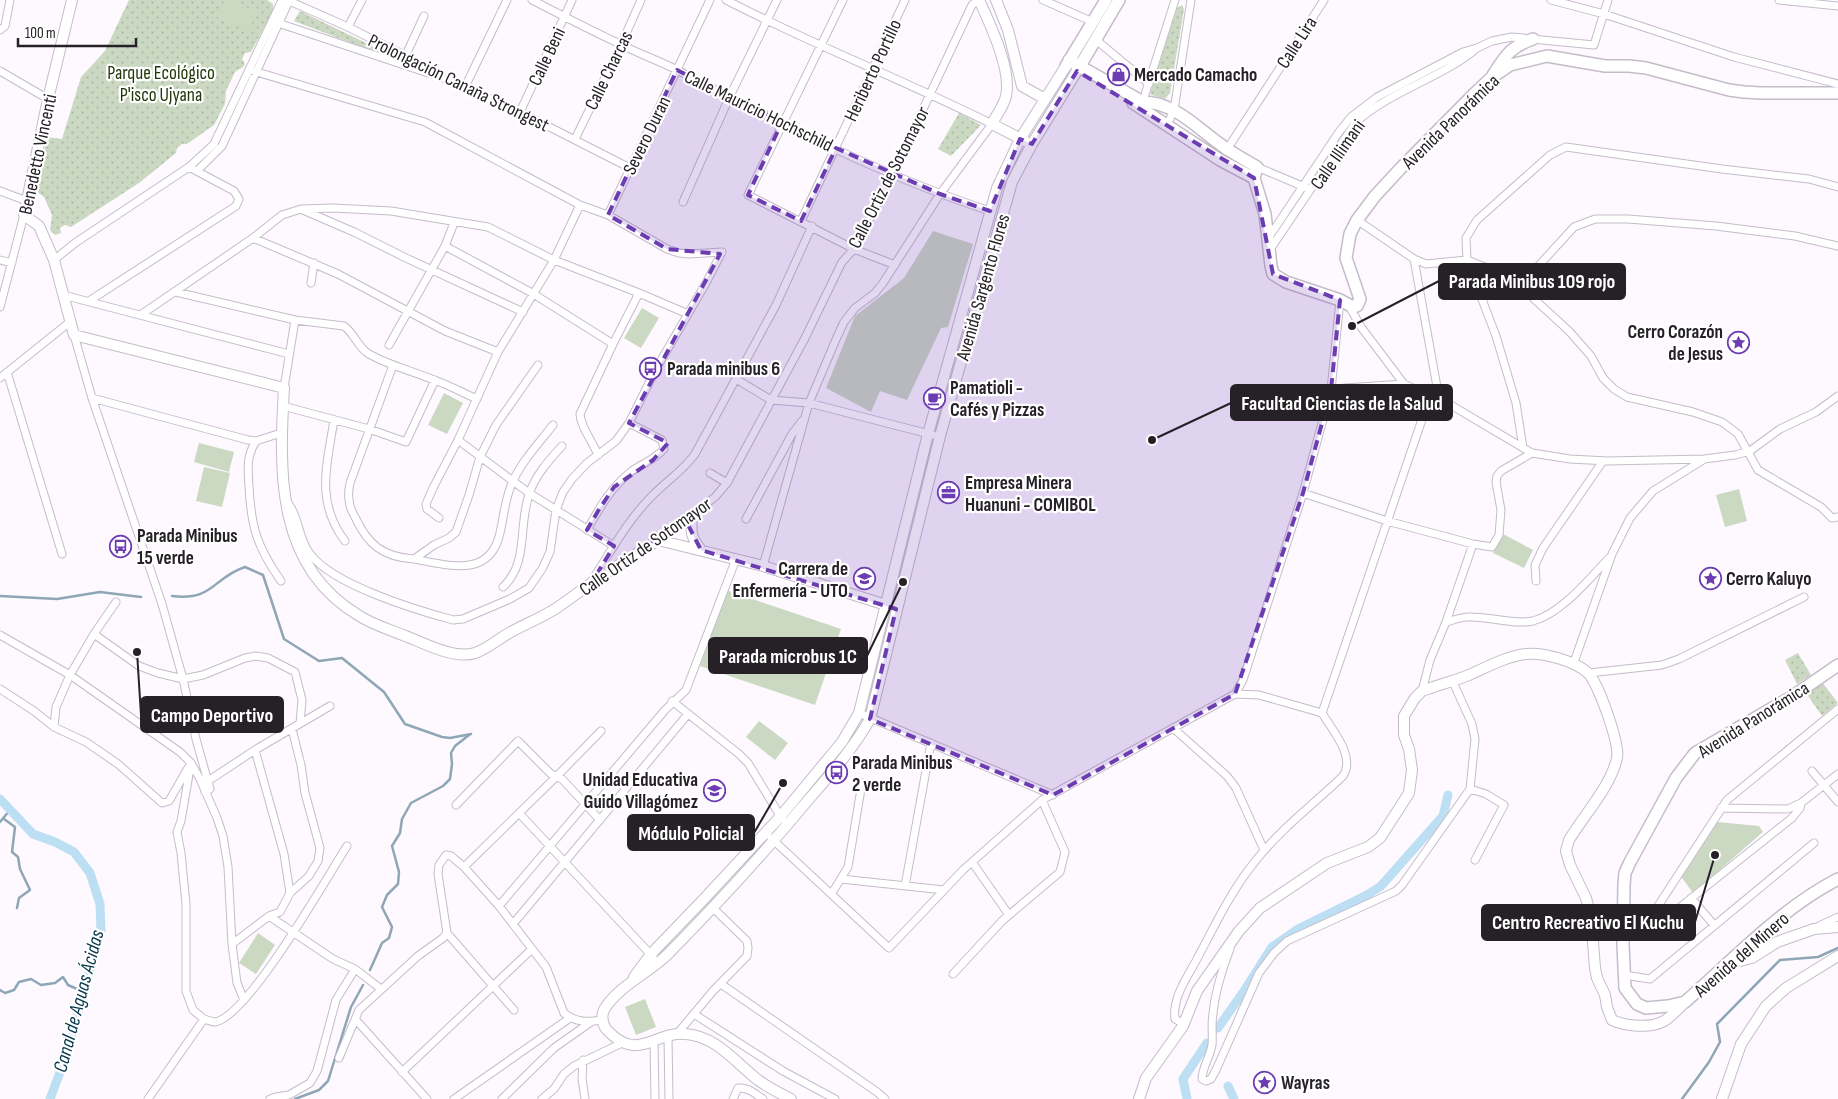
<svg xmlns="http://www.w3.org/2000/svg" width="1838" height="1099" font-family="'Sofia Sans Condensed',sans-serif">
  <defs>
    <pattern id="park-dots" width="8" height="8" patternUnits="userSpaceOnUse" patternTransform="scale(1.25)"><rect width="8" height="8" fill="#cbd9c2"/><path d="M2 2h.1M6 6h.1" fill="none" stroke="#aebaa7" stroke-width="1.8" stroke-linecap="round"/></pattern>
  </defs>
  <rect width="100%" height="100%" fill="#fdf9ff"/>
  <path fill="url(#park-dots)" d="M129 0H267L273 4V11L251 52 245 53 242 59 245 64 243 67 235 72 226 91 225 104 214 125 187 144H182L177 148 176 153 139 183 71 227 65 225 60 228 61 233 55 235 50 230 52 215 44 197 35 190 47 137 62 139 81 77 105 51Z
    M1182 5 1184 9 1170 93 1165 99 1152 95 1150 93 1177 8Z
    M300 11 395 57 393 59 294 21Z
    M959 113 981 125 951 156 938 149Z
    M1798 653 1811 675 1797 684 1785 660Z
    M1822 682 1838 703 1822 716 1806 693Z"/>
  <path fill="#cbd9c2" d="M225 0H230L257 12 248 31 217 17Z
    M933 231 973 244 948 327 941 328 907 400 880 391 871 412 826 388 855 316 904 278Z
    M642 308 659 318 641 348 624 338Z
    M444 393 463 403 447 434 428 425Z
    M199 443 234 452 229 472 194 462Z
    M204 467 230 473 222 507 196 501Z
    M1739 489 1747 521 1725 527 1716 495Z
    M1503 534 1533 550 1524 568 1493 553Z
    M726 590 841 629 815 705 700 666Z
    M759 721 788 743 775 760 746 737Z
    M1718 822 1759 826 1763 832 1693 893 1680 875 1703 834Z
    M258 933 275 945 256 974 239 963Z
    M645 999 656 1027 636 1035 625 1007Z"/>
  <g fill="none" stroke-linecap="round" stroke-linejoin="round">
    <path stroke="#8fa6b6" stroke-width="2.5" d="M0 596 57 599 100 592 141 597
      M172 596C214 601 212 578 245 567L263 575 284 639 319 661 342 658 384 692 405 724 442 737 450 738 471 734
      M4 819 15 827 12 852 18 857 20 869 30 890 19 898 17 908
      M0 822 10 810
      M370 970 382 943 389 938 392 927 382 907 387 895 398 884 399 872 392 846 400 833 402 819 411 803 443 786 450 779 452 764 451 753 455 746 469 735
      M0 990 5 993 14 990 19 982 31 979 41 985 55 983 63 977 68 985 84 992
      M295 1099 319 1090 328 1081 351 1007 363 985
      M1682 1099 1709 1062 1720 1042 1717 1024 1780 960 1818 957 1838 948"/>
    <path stroke="#bcdff3" stroke-width="9" d="M0 799 33 834 55 842 74 852 90 873 100 904 101 931 65 1059 50 1099
      M1218 1028 1246 988 1272 947 1298 929 1367 895 1381 886 1443 816 1448 795
      M1228 1086 1234 1099
      M1187 1099 1183 1079 1207 1043"/>
    <defs>
      <path id="street" d="M287 0 348 27 406 56 443 78 520 112 630 168
        M532 0C561 15 590 30 620 44 639 54 660 61 679 71 780 123 882 176 990 211
        M726 0C813 45 904 80 992 124L940 194 883 283 875 293 855 308 844 322 837 337 809 403 763 566
        M843 0 748 195 854 249 895 265
        M1043 0 1093 22
        M1551 0 1604 14 1734 57 1838 84
        M1779 0 1838 6
        M275 22 431 74
        M348 27 362 0
        M0 30 5 26 10 0
        M1095 39 1149 84
        M1477 48 1492 41 1512 37 1594 45 1608 0
        M404 59 424 16
        M250 70 425 122 580 205 608 215 667 249 679 253 689 254 722 252
        M0 71 48 99
        M465 87 507 0
        M1142 104 1175 0
        M520 112 572 0
        M1167 125 1174 110 1191 0
        M575 139 621 45 641 0
        M1226 151 1324 0
        M1257 167 1307 188
        M197 171 222 146 289 1
        M0 191 27 201
        M683 202 729 98 777 0
        M303 210 354 232 406 258 523 312
        M608 215 710 0
        M1357 220 1414 259 1426 264 1467 260 1527 284
        M801 221 905 0
        M253 238 338 274 445 331 498 352
        M1267 240 1339 132 1351 117 1377 97 1463 52 1477 48C1442 78 1392 90 1356 122L1269 251
        M445 246 532 293 613 344
        M1838 246 1795 236 1716 226 1628 219H1595L1574 227 1531 274 1527 284 1528 291 1533 298 1569 331 1591 356 1603 378 1614 389 1627 397 1693 412 1722 422 1738 434 1758 470 1821 507 1832 518 1838 517
        M1414 259 1439 398
        M0 260 12 263
        M54 260 75 243 189 167 214 144 282 0
        M311 283 314 263
        M176 292 295 320 344 326C355 334 357 347 369 354 390 366 413 371 434 380 449 385 463 393 477 399
        M63 295 289 354
        M89 301 236 206 239 199 234 191 189 167
        M1349 306 1361 327 1404 384 1430 396 1439 398 1532 453 1570 459 1608 461 1704 459 1735 455 1750 451 1780 429 1816 412 1838 396
        M0 307 24 215
        M142 314 253 238 282 215 301 209 333 208 391 211 488 227 554 260 639 293 688 314
        M74 335 92 398 162 604 183 679 203 675 245 658 256 656 268 658 295 672 302 700 300 723
        M389 345 445 246 454 223
        M393 365 350 483C349 488 348 494 349 499 349 505 352 512 355 517 368 545 383 557 414 559L434 545 449 538 456 532 469 495 480 457 496 425 538 365
        M7 372 62 554
        M0 378 71 321
        M736 379 771 400 809 403 933 435
        M284 388 295 320
        M1331 390 1345 388 1404 384
        M92 398 248 440 256 441 281 433
        M283 406 369 429 406 442 435 380
        M334 420C327 464 315 502 345 541
        M458 440 529 493 614 546
        M256 441C246 457 248 468 249 486 251 527 257 547 281 581
        M1523 448 1516 403 1496 336 1467 260 1466 238 1477 220 1550 155 1566 147 1722 169 1809 179 1838 187
        M598 455C593 442 581 428 580 414L613 344 639 293
        M710 473 727 483
        M1303 493 1387 521 1473 544
        M288 503C300 518 298 540 311 555 334 585 416 610 453 620L463 619 510 599 529 588 542 569 550 552 556 510 563 492 572 479 587 463 616 441 629 423 656 369 706 283 722 252
        M439 518 427 509 426 504 434 486 458 440 498 352 554 260 580 205
        M746 519 792 434 802 421
        M587 530C600 507 611 487 632 471 643 463 654 460 664 449L662 440 629 423
        M658 540 715 497 727 483 805 338 842 262 854 249 892 175 972 5 978 0
        M414 559C448 565 490 579 500 533 504 516 505 497 513 481 522 461 539 443 553 425
        M1536 581 1535 565 1543 548 1603 461
        M591 582C610 553 627 521 651 497 665 482 683 471 695 454L776 305 812 226
        M503 587C529 563 518 526 529 495 534 477 549 460 562 446
        M116 602 94 634 139 666 158 673 183 679 196 739 210 789 205 792
        M1446 622C1454 620 1464 616 1472 617 1492 617 1514 625 1533 621 1561 614 1590 578 1609 558
        M0 635 70 675 180 752 191 763 200 779 217 818 223 836 228 867 232 944 237 983 244 1000
        M1573 665 1612 554 1630 518 1653 491 1703 460
        M1589 673 1662 665 1679 659 1804 597
        M0 689 34 711 54 727 86 742 118 764 162 803 169 801 188 768
        M1422 691 1430 660 1446 622 1473 544 1492 547 1499 535 1501 510 1496 482 1497 476 1501 471 1532 453
        M1235 694 1243 680 1303 493 1331 390 1340 300
        M672 701 739 754 748 763 782 819
        M859 713 1053 795
        M1322 713 1430 396
        M54 727 56 707 70 675 94 634
        M1173 728 1227 776 1236 788 1264 850
        M601 731 557 776 464 867 499 906 546 967 564 1013C576 1023 588 1022 603 1020
        M255 750 284 854 290 893 280 912 269 916
        M191 763 181 821 177 832 181 853 186 904V991L193 1010 204 1019
        M1812 771 1838 802
        M208 781 255 750 330 706
        M1470 789 1486 794 1504 805 1475 860
        M456 805 518 741 551 774 562 779 600 820
        M1721 808 1788 809 1801 803 1838 774
        M519 813 653 957
        M771 838 889 948 963 870 1042 800 1175 727 1235 694 1259 695 1322 713C1332 730 1356 756 1343 776 1313 805 1279 830 1253 864 1230 893 1214 927 1197 959 1187 978 1172 998 1175 1019L1184 1024
        M972 862 1009 915
        M841 879 944 890
        M905 886 931 743
        M290 893 309 876 318 861 320 848 305 793 301 765 292 729
        M832 893 848 867 862 783
        M1691 898 1714 925
        M499 906 665 710 686 690 736 559
        M1658 906 1727 800 1838 709
        M513 924 688 714
        M1659 924 1792 818 1800 808 1801 803
        M1819 926 1838 917
        M447 933 514 1010
        M232 944 269 916 333 959 355 969 381 989
        M1230 949C1222 970 1215 991 1213 1014 1211 1024 1213 1035 1212 1045 1210 1057 1202 1068 1202 1079L1206 1081 1211 1079 1216 1070 1259 973 1274 953 1287 941 1396 891 1402 885 1470 789 1475 739 1472 724 1452 680
        M953 974 1002 921 1060 872 1065 852 1042 800
        M1624 975 1650 979 1814 843
        M721 984 877 1092 885 1099
        M694 1014 783 1071 835 1099
        M356 1020 427 1099
        M677 1034 713 991 747 956 748 948 747 941 713 908
        M668 1037 669 1099
        M654 1041 655 1099
        M339 1058 359 1010 418 956 443 938 447 933 438 874 439 865 446 855 451 856 464 867
        M583 1060 582 1079 585 1099
        M402 1072 532 949
        M148 1099 204 1019C208 1020 212 1022 215 1022 248 1017 327 877 347 846
        M270 1099 276 1097 289 1095 310 1083 317 1071 336 1000 355 969
        M454 1099 570 1018
        M502 1099 554 1048 591 1022
        M542 1099 554 1089 564 1074 574 1066 622 1043
        M733 1099 738 1088C748 1087 755 1094 763 1099"/>
      <path id="secondary" d="M72 0 48 99 24 215 39 226 54 260 74 335 284 388C279 472 276 566 358 615 371 624 388 629 403 635 422 642 454 660 475 653 488 649 499 638 511 632 525 624 541 618 555 609 566 602 577 593 589 585 611 570 635 555 658 540L763 566 886 605
        M979 0C990 24 1012 70 1006 96 1004 106 996 115 992 124L1025 141
        M996 0 1008 30 1022 86 1045 99
        M692 515C691 532 690 536 701 550
        M1727 964 1752 958 1777 942 1814 929 1838 927
        M634 977 651 954 703 900 780 817 842 742 859 713 928 434 997 188 1020 139 1066 66
        M791 1099C779 1093 768 1087 758 1080 736 1063 716 1036 686 1034 653 1031 638 1064 606 1029 602 1023 601 1014 605 1008 620 985 649 973 668 954 715 906 760 858 803 806 827 778 852 751 870 719L940 436 1012 182 1032 144 1077 71
        M1139 1099 1146 1078 1183 1026 1197 991 1239 931 1260 908 1327 863 1368 847 1380 838 1409 793 1412 770 1409 749 1404 735V716L1415 698 1422 691C1438 685 1454 681 1469 675 1487 667 1507 656 1526 654 1543 652 1575 661 1588 673 1598 682 1620 744 1617 758 1611 786 1584 815 1569 840L1566 851 1570 865 1586 898 1591 917 1595 968 1597 978 1605 995 1607 1007 1612 1020C1625 1026 1650 1029 1664 1021 1671 1017 1679 1008 1685 1002
        M1722 1099 1741 1044 1766 1006 1786 988 1838 956"/>
      <path id="primary" d="M1069 60 1143 102C1176 102 1201 132 1227 149 1236 155 1247 161 1257 167L1254 178 1265 214 1271 266 1273 274 1286 282 1340 300 1353 307 1357 306 1360 299 1346 258 1350 234 1357 220 1375 196 1400 169 1474 94 1491 78 1510 65 1547 56 1605 66H1629L1646 68 1729 90 1744 92 1761 93H1838
        M1066 66 1106 0
        M1077 71 1119 0
        M1493 75C1506 55 1510 47 1533 39
        M1133 103 1220 160 1254 178
        M1838 665 1793 696 1695 753 1676 778 1630 862 1625 873 1624 885 1623 945 1625 988 1637 1004 1646 1008 1668 1006 1685 1002C1734 959 1780 909 1838 879"/>
    </defs>
    <use href="#street" stroke="#c5bcc9" stroke-width="9"/>
    <use href="#secondary" stroke="#c5bcc9" stroke-width="12"/>
    <use href="#primary" stroke="#c5bcc9" stroke-width="14"/>
    <use href="#street" stroke="#fff" stroke-width="7"/>
    <use href="#secondary" stroke="#fff" stroke-width="10"/>
    <use href="#primary" stroke="#fff" stroke-width="11"/>
  </g>
  <path fill="#6c3cb3" fill-opacity="0.2" stroke="#6c3cb3" stroke-width="4" stroke-dasharray="10 6" stroke-linejoin="round" d="M677 70 782 122 748 195 801 221 836 148 940 194 990 211 1020 139 1032 144 1077 71 1254 178 1273 274 1340 300 1331 390 1303 493 1235 694 1053 795 870 719 896 609 701 550 685 519 590 585 614 546 587 530 598 511 614 487 653 460 668 443 629 423 720 254 667 249 608 215Z"/>
  <defs>
    <symbol id="shop-ring" viewBox="-11 -11 22 22"><circle r="9.5" fill="#fff" stroke="#6c3cb3" stroke-width="1.5"/><path d="M-5-2.5h2.3a2.7 3.5 0 0 1 5.4 0H5L5.5 6h-11ZM-1.5-2.5h3a1.5 2.3 0 0 0-3 0Z" fill="#6c3cb3"/></symbol>
    <symbol id="sight-ring" viewBox="-11 -11 22 22"><circle r="9.5" fill="#fff" stroke="#6c3cb3" stroke-width="1.5"/><path d="M0-6L1.8-2.2L6-1.7L2.9 1.2L3.7 5.4L0 3.3L-3.7 5.4L-2.9 1.2L-6-1.7L-1.8-2.2Z" fill="#6c3cb3"/></symbol>
    <symbol id="bus-ring" viewBox="-11 -11 22 22"><circle r="9.5" fill="#fff" stroke="#6c3cb3" stroke-width="1.5"/><path d="M-5-6H5V4H4V6H2V4H-2V6H-4V4H-5ZM-3.5-4V0h7V-4ZM-3.5 1.2v1.5H-2V1.2ZM2 1.2v1.5H3.5V1.2Z" fill="#6c3cb3"/></symbol>
    <symbol id="cafe-ring" viewBox="-11 -11 22 22"><circle r="9.5" fill="#fff" stroke="#6c3cb3" stroke-width="1.5"/><path d="M-5.5-4.5H6V0H3Q3 3.5 0 3.5H-2.5Q-5.5 3.5-5.5 0ZM3-3.2v2h1.7v-2ZM-6 4.5H4V6H-6Z" fill="#6c3cb3"/></symbol>
    <symbol id="office-ring" viewBox="-11 -11 22 22"><circle r="9.5" fill="#fff" stroke="#6c3cb3" stroke-width="1.5"/><path d="M-6-3h4V-5.5h4V-3h4V5H-6ZM-1-4.5V-3h2v-1.5ZM-6 0V1H6V0Z" fill="#6c3cb3"/></symbol>
    <symbol id="university-ring" viewBox="-11 -11 22 22"><circle r="9.5" fill="#fff" stroke="#6c3cb3" stroke-width="1.5"/><path d="M0-5L7-2L0 1L-7-2ZM-4 1L0 2.5L4 1V4Q0 6-4 4Z" fill="#6c3cb3"/></symbol>
    <symbol id="school-ring" viewBox="-11 -11 22 22"><circle r="9.5" fill="#fff" stroke="#6c3cb3" stroke-width="1.5"/><path d="M0-5L7-2L0 1L-7-2ZM-4 1L0 2.5L4 1V4Q0 6-4 4Z" fill="#6c3cb3"/></symbol>
  </defs>
  <g fill-rule="evenodd">
    <use href="#shop-ring" x="1106" y="62" width="25" height="25"/>
    <use href="#sight-ring" x="1726" y="330" width="25" height="25"/>
    <use href="#bus-ring" x="638" y="356" width="25" height="25"/>
    <use href="#cafe-ring" x="922" y="386" width="25" height="25"/>
    <use href="#office-ring" x="936" y="480" width="25" height="25"/>
    <use href="#bus-ring" x="108" y="534" width="25" height="25"/>
    <use href="#sight-ring" x="1698" y="566" width="25" height="25"/>
    <use href="#university-ring" x="852" y="566" width="25" height="25"/>
    <use href="#bus-ring" x="824" y="760" width="25" height="25"/>
    <use href="#school-ring" x="702" y="778" width="25" height="25"/>
    <use href="#sight-ring" x="1252" y="1070" width="25" height="25"/>
  </g>
  <g text-anchor="middle" stroke-width="4.5" stroke-linejoin="round" paint-order="stroke">
    <g font-size="19" fill="#252126" stroke="#fff">
      <text transform="translate(1296 42) rotate(-57)" y="7">Calle Lira</text>
      <text transform="translate(546 56) rotate(-65)" y="7">Calle Beni</text>
      <text transform="translate(608 70) rotate(-64)" y="7">Calle Charcas</text>
      <text transform="translate(872 70) rotate(-65)" y="7">Heriberto Portillo</text>
      <text transform="translate(459 82) rotate(26)" y="7">Prolongación Canaña Strongest</text>
      <text transform="translate(759 110) rotate(26)" y="7">Calle Mauricio Hochschild</text>
      <text transform="translate(1450 121) rotate(-44)" y="7">Avenida Panorámica</text>
      <text transform="translate(646 135) rotate(-64)" y="7">Severo Duran</text>
      <text transform="translate(37 154) rotate(-78)" y="7">Benedetto Vincenti</text>
      <text transform="translate(1337 154) rotate(-55)" y="7">Calle Illimani</text>
      <text transform="translate(888 177) rotate(-63)" y="7">Calle Ortiz de Sotomayor</text>
      <text transform="translate(982 287) rotate(-74)" y="7">Avenida Sargento Flores</text>
      <text transform="translate(645 546) rotate(-35)" y="7">Calle Ortiz de Sotomayor</text>
      <text transform="translate(1753 719) rotate(-32)" y="7">Avenida Panorámica</text>
      <text transform="translate(1741 954) rotate(-41)" y="7">Avenida del Minero</text>
    </g>
    <g font-size="19" fill="#213809" stroke="#fff">
      <text x="161" y="79">Parque Ecológico<tspan x="161" dy="22">P'isco Ujyana</tspan></text>
    </g>
    <g font-size="19" font-weight="bold" fill="#252126" stroke="#fff" text-anchor="start">
      <text x="1134" y="81">Mercado Camacho</text>
      <text x="1723" y="338" text-anchor="end">Cerro Corazón<tspan x="1723" dy="22">de Jesus</tspan></text>
      <text x="667" y="375">Parada minibus 6</text>
      <text x="950" y="394">Pamatioli -<tspan x="950" dy="22">Cafés y Pizzas</tspan></text>
      <text x="965" y="489">Empresa Minera<tspan x="965" dy="22">Huanuni - COMIBOL</tspan></text>
      <text x="137" y="542">Parada Minibus<tspan x="137" dy="22">15 verde</tspan></text>
      <text x="848" y="575" text-anchor="end">Carrera de<tspan x="848" dy="22">Enfermería - UTO</tspan></text>
      <text x="1726" y="585">Cerro Kaluyo</text>
      <text x="852" y="769">Parada Minibus<tspan x="852" dy="22">2 verde</tspan></text>
      <text x="698" y="786" text-anchor="end">Unidad Educativa<tspan x="698" dy="22">Guido Villagómez</tspan></text>
      <text x="1281" y="1089">Wayras</text>
    </g>
    <g font-size="20" font-style="italic" fill="#06374b" stroke="#fff">
      <text transform="translate(78 1001) rotate(-75)" y="7">Canal de Aguas Ácidas</text>
    </g>
  </g>
  <path fill="none" stroke="#252126" stroke-width="2" d="M1352 326L1439 281M1152 440L1231 403M903 582L867 656M137 652L141 715M783 783L754 833M1715 855L1695 922"/>
  <g fill="#252126" stroke="#fff" stroke-width="2">
    <circle cx="1352" cy="326" r="5"/>
    <circle cx="1152" cy="440" r="5"/>
    <circle cx="903" cy="582" r="5"/>
    <circle cx="137" cy="652" r="5"/>
    <circle cx="783" cy="783" r="5"/>
    <circle cx="1715" cy="855" r="5"/>
  </g>
  <g fill="#252126" stroke="#252126" stroke-width="2">
    <rect x="1439" y="264" width="186" height="35" rx="5"/>
    <rect x="1231" y="385" width="221" height="35" rx="5"/>
    <rect x="709" y="638" width="158" height="35" rx="5"/>
    <rect x="141" y="697" width="142" height="35" rx="5"/>
    <rect x="628" y="815" width="126" height="35" rx="5"/>
    <rect x="1482" y="905" width="213" height="35" rx="5"/>
  </g>
  <g font-size="20" text-anchor="middle" font-weight="bold" fill="#fff">
    <text x="1532" y="288">Parada Minibus 109 rojo</text>
    <text x="1342" y="410">Facultad Ciencias de la Salud</text>
    <text x="788" y="663">Parada microbus 1C</text>
    <text x="212" y="722">Campo Deportivo</text>
    <text x="691" y="840">Módulo Policial</text>
    <text x="1588" y="929">Centro Recreativo El Kuchu</text>
  </g>
  <path d="M18 38v8h118v-8" fill="none" stroke="#252126" stroke-width="2.5"/>
  <text x="25" y="38" font-size="15" fill="#252126" stroke="#ffffff" stroke-width="4" paint-order="stroke">100 m</text>
</svg>
